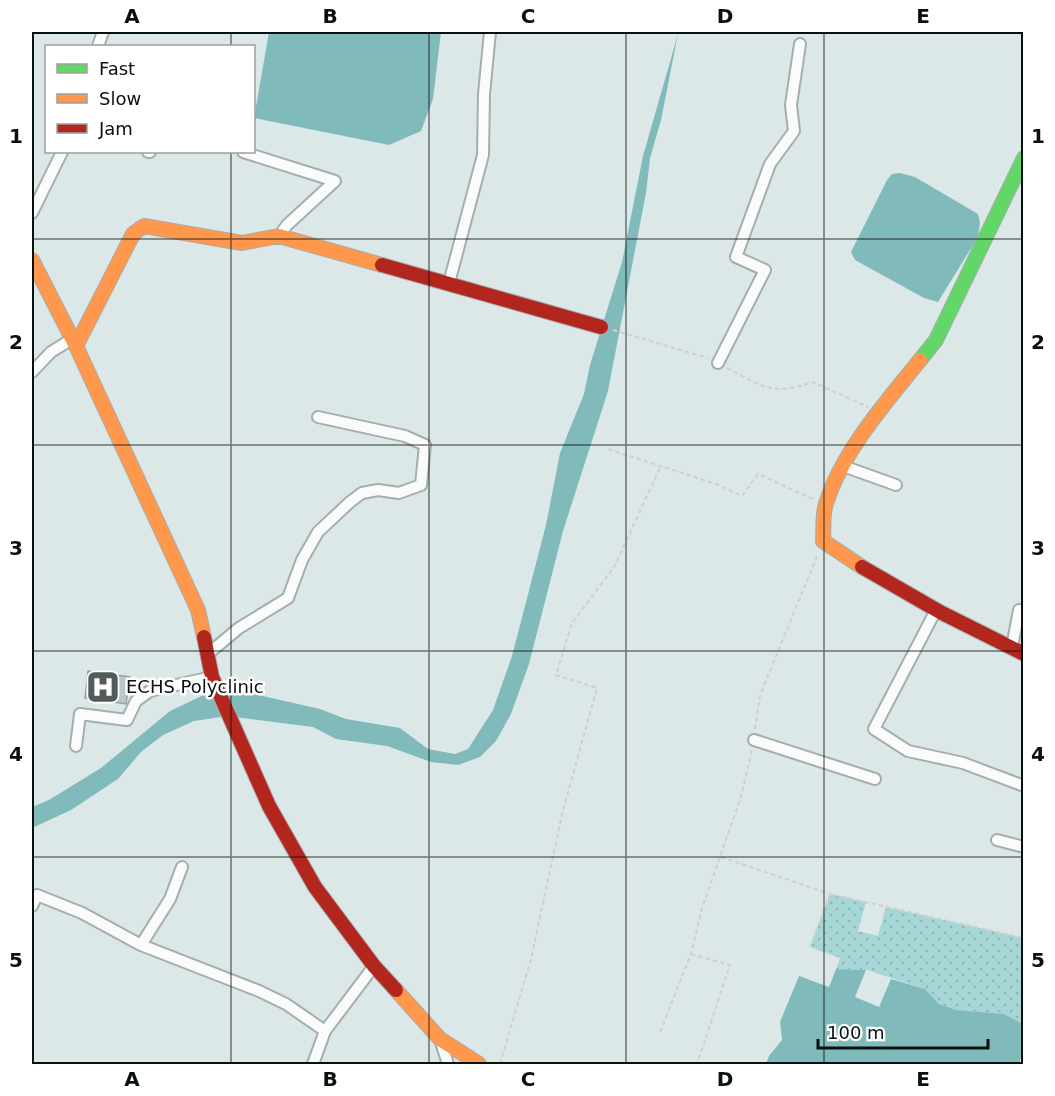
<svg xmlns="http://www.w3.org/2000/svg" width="1055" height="1096" font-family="'DejaVu Sans',sans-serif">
  <defs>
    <pattern id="grass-dots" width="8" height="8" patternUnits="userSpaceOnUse" patternTransform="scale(1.5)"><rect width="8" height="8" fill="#a6d6d5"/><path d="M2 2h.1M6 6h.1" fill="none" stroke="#8eb7b6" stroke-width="1.8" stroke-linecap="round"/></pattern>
  </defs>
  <rect width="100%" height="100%" fill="#dce8e8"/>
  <path fill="url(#grass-dots)" d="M830 894 866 902 858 931 878 936 886 907 1023 938V1024L1004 1014 956 1010 939 1004 925 989 867 970 836 969 840 958 810 947Z"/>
  <path fill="#81baba" d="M269 32H441L433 99 421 131 389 145 254 118Z
    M678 34 661 120 650 158 646 193 608 391 563 531 529 664 511 714 496 741 480 757 458 765 431 762 387 746 336 739 313 727 227 716 194 721 163 735 141 752 118 779 71 810 32 828V807L49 800 101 768 170 711 208 693H250L320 709 346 719 400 728 428 749 455 754 468 749 493 710 512 656 546 525 560 453 584 394 590 365 622 262 643 156Z
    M900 173 915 177 978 214 980 223 978 237 938 302 924 298 855 260 851 252 887 180 892 174Z
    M836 969 866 970 855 997 879 1007 891 979 925 989 939 1004 956 1010 1004 1014 1023 1024V1051L1019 1064H766L769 1056 782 1040 780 1022 799 976 829 987Z"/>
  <path fill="#bec7c7" stroke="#99a2a2" stroke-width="1.5" d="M88 671 130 677 126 704 85 698Z"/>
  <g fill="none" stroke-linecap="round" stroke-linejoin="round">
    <defs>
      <path id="street" d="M98 46 103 32
        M148 152H150
        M243 152 335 181 287 225 279 236
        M32 213 62 152
        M449 283 483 155 484 94 490 32
        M718 363 765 270 736 257 770 164 794 131 791 105 800 44
        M32 372 51 352 72 339
        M843 466 896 485
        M936 610 874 729 908 751 963 763 1024 786
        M1012 647 1019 610
        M209 653 239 628 288 598 302 560 318 532 350 502 362 493 378 490 399 493 421 485 425 445 405 436 318 417
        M754 740 875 779
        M76 746 80 714 127 720 136 701 150 691 212 677
        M997 840 1024 847
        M32 906 37 895 82 913 141 945 259 991 286 1004 325 1031 374 966
        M141 945 170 899 182 867
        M440 1039 448 1064
        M313 1064 325 1031"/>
      <path id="fast" d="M920 360 936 340 1024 158"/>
      <path id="slow" d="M32 260 76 346 198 610 204 637
        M76 346 133 234 144 226 242 243 279 236 382 265
        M862 567 823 541C824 529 822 515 826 504 841 453 887 401 920 360
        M396 990 440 1039 479 1064"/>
      <path id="jam" d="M382 265 601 327
        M862 567 940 612 1024 654
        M204 637 212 677 269 806 315 887 374 966 396 990"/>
    </defs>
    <use href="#street" stroke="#a5aeae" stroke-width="14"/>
    <use href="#fast" stroke="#a5aeae" stroke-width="16"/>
    <use href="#slow" stroke="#a5aeae" stroke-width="16"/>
    <use href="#jam" stroke="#a5aeae" stroke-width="16"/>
    <path stroke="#ced0d0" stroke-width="2" stroke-dasharray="4.5 3" stroke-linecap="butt" d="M613 330 708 358
      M727 368C763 387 772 396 813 382L868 407
      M608 449 716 484 742 496 758 474 815 500
      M755 729 760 695 818 554
      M721 857 830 894 1024 938
      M810 947 830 894
      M691 954 730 965 697 1064
      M660 1032 691 954 702 908 741 797 752 749
      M500 1064 531 959 563 810 597 688 556 675 572 623 614 567 661 466"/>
    <use href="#street" stroke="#fafcfc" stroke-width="10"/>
    <use href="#fast" stroke="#63d668" stroke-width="14"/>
    <use href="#slow" stroke="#ff974d" stroke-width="14"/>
    <use href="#jam" stroke="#b3261e" stroke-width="14"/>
  </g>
  <path fill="none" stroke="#091010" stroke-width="1.5" stroke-opacity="0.55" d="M231 32V46M429 32V1064M626 32V1064M824 32V1064M231 152V1064M32 239H1024M32 445H1024M32 651H1024M32 857H1024"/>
  <defs>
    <symbol id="hospital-square" viewBox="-11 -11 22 22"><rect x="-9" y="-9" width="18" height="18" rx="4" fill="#535c5c" stroke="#fff"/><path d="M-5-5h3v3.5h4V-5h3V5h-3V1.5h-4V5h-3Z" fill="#fff"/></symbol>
  </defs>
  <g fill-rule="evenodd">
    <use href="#hospital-square" x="84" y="668" width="38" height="38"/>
  </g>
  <g text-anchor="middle" stroke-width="5" stroke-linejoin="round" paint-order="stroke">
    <g font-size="18" fill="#091010" stroke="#fff" text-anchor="start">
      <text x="126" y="693">ECHS Polyclinic</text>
    </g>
  </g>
  <rect width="1055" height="1096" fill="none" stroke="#ffffff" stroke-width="66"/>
  <rect x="45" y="45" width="210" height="108" fill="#ffffff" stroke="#9d9f9f" stroke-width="1.5"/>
  <rect x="57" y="64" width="30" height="9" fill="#63d668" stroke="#9d9f9f" stroke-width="1.5"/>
  <text x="99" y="75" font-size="18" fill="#091010">Fast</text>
  <rect x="57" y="94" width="30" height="9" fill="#ff974d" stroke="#9d9f9f" stroke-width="1.5"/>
  <text x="99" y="105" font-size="18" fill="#091010">Slow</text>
  <rect x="57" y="124" width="30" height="9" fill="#b3261e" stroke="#9d9f9f" stroke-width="1.5"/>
  <text x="99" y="135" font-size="18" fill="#091010">Jam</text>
  <path d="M818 1039v9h170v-9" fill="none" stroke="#091010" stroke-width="3"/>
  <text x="827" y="1039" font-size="18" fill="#091010" stroke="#ffffff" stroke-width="4.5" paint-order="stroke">100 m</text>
  <rect x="33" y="33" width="989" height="1030" fill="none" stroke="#091010" stroke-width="2"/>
  <g font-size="20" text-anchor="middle" font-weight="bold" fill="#091010">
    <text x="132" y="23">A</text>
    <text x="330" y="23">B</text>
    <text x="528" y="23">C</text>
    <text x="725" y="23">D</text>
    <text x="923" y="23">E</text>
    <text x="16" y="143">1</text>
    <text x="1038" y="143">1</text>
    <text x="16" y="349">2</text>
    <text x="1038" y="349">2</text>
    <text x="16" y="555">3</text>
    <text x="1038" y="555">3</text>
    <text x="16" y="761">4</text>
    <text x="1038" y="761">4</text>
    <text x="16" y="967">5</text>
    <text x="1038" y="967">5</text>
    <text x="132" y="1086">A</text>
    <text x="330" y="1086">B</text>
    <text x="528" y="1086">C</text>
    <text x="725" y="1086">D</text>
    <text x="923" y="1086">E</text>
  </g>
</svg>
